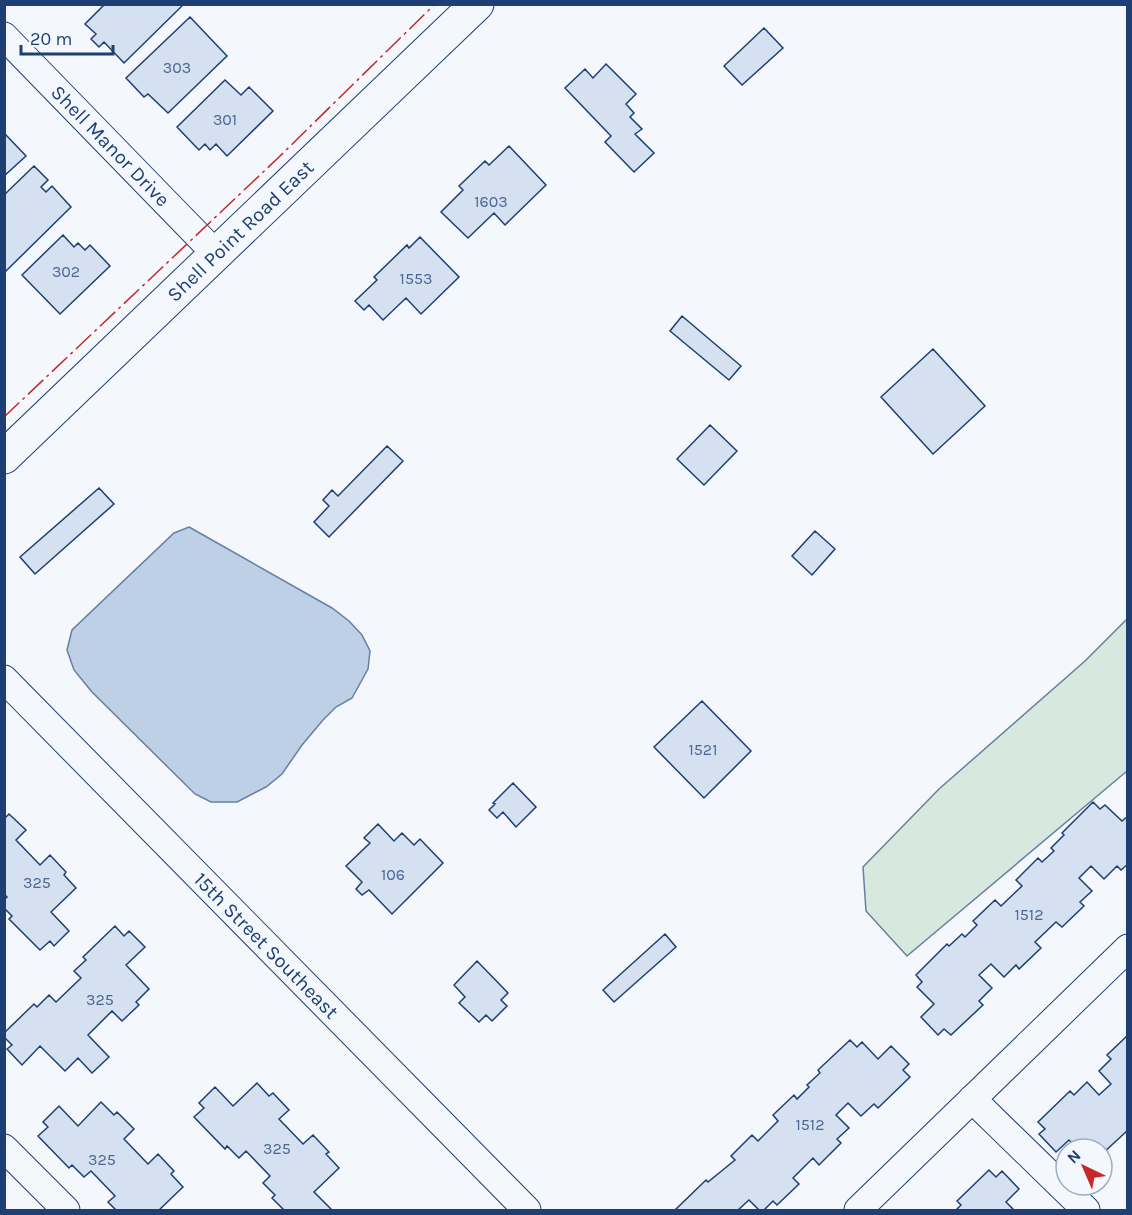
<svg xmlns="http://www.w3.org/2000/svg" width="1132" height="1215" font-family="Karla,sans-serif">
  <rect width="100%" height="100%" fill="#f4f7fb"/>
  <path fill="#d7e8df" stroke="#687fa3" stroke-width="1.5" d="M1127 619V771L907 956 866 911 863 867 939 789 1085 661Z"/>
  <path fill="#bed0e5" stroke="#687fa3" stroke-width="1.5" d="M189 527 332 608 349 621 362 635 370 651 368 669 352 698 336 707 323 720 302 745 282 774 266 787 237 802H211L195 794 92 692 74 670 67 650 72 630 174 533Z"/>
  <path fill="#d5e0f0" stroke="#1d3f73" stroke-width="1.5" d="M105 4H183V5L124 63 104 42 99 47 91 39 96 34 85 24Z
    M190 17 227 56 168 113 148 94 144 97 126 78Z
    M764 28 783 48 742 85 724 66Z
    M606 64 636 94 626 104 634 113 630 117 642 129 635 134 654 153 634 172 605 142 611 136 565 88 585 69 593 78Z
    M225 80 241 95 249 87 273 111 227 156 216 144 210 150 205 144 199 150 177 127Z
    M6 135 26 156 4 176V136Z
    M509 146 546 185 505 225 494 213 468 238 441 212 463 190 459 186 485 161 489 165Z
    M34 166 48 180 41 187 46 192 52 186 71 207 6 271 4 269V195Z
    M63 235 74 247 78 243 85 250 90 245 110 266 60 314 22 275Z
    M420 237 459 277 421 314 406 298 383 320 369 305 364 310 355 301 377 280 374 277 407 245 409 248Z
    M682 316 741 366 729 380 670 331Z
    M933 349 985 406 933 454 881 397Z
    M710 425 737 451 704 485 677 459Z
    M387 446 403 461 329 537 314 522 329 506 323 500 332 490 338 496Z
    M99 488 114 504 35 574 20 557Z
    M815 531 835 549 812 575 792 556Z
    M702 701 751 751 704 798 654 747Z
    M513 783 536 807 516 827 503 812 497 818 489 810 495 804 493 803Z
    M1093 802 1100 809 1105 805 1122 821 1128 816V864L1121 870 1117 866 1104 879 1091 866 1079 878 1092 891 1080 902 1084 906 1062 927 1056 922 1035 942 1041 948 1019 969 1016 965 1004 977 991 964 979 975 992 988 979 1001 983 1005 951 1035 944 1029 938 1035 921 1017 934 1004 917 987 922 982 916 975 947 944 949 946 962 934 965 937 977 925 973 921 995 900 1001 906 1022 886 1016 880 1038 858 1042 862 1054 851 1051 848 1064 835 1062 833Z
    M9 814 26 830 16 840 40 865 50 855 66 872 64 875 76 888 51 912 69 931 54 946 50 941 40 950 9 919 12 916 4 908V900L7 897 4 894V815L6 817Z
    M378 824 394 841 402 833 414 845 420 839 443 863 392 914 369 890 362 895 356 889 362 882 346 866 370 843 364 838Z
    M115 926 124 936 129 931 145 947 126 965 149 989 136 1002 139 1005 122 1021 112 1011 88 1035 109 1057 92 1073 78 1058 65 1071 40 1046 22 1065 7 1049 12 1045 4 1037V1033L34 1004 37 1007 49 995 56 1002 81 978 74 971 86 960 83 957Z
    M665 934 676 947 614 1002 603 990Z
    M477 961 508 993 501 1000 507 1006 492 1021 486 1015 479 1022 459 1003 465 997 454 985Z
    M1128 1035V1130L1102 1154V1149H1078L1069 1140 1056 1152 1039 1134 1045 1129 1038 1122 1070 1091 1074 1095 1087 1082 1099 1095 1111 1084 1099 1071 1111 1059 1107 1055Z
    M850 1040 857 1047 862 1042 878 1059 891 1046 909 1064 903 1070 910 1077 878 1108 874 1104 861 1116 848 1103 836 1115 849 1128 837 1139 841 1143 819 1165 813 1158 793 1178 799 1184 777 1205 773 1201 764 1210H759L749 1200 738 1210H675L706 1180 708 1182 735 1160 731 1156 752 1135 758 1141 778 1121 773 1115 794 1095 797 1099 809 1087 807 1085 820 1073 818 1070Z
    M257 1083 269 1096 273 1093 289 1110 279 1119 303 1144 313 1135 329 1152 326 1154 339 1168 314 1192 332 1210H284L272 1198 275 1195 263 1183 270 1176 246 1151 239 1158 227 1146 225 1149 194 1117 204 1108 199 1103 215 1087 233 1106Z
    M101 1102 114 1115 117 1112 134 1129 124 1139 148 1164 158 1154 174 1171 171 1174 183 1187 159 1210H116L108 1202 115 1196 91 1171 84 1177 72 1165 69 1168 38 1136 48 1127 43 1122 59 1106 78 1126Z
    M989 1170 996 1177 1002 1171 1019 1189 1006 1202 1014 1210H956L961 1205 957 1201Z"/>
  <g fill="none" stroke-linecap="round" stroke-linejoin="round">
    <defs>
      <g id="street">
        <path id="s1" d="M4 36 217 255"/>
        <path id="s2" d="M4 679 527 1210"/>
        <path d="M972 1099 1086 1210"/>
        <path d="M4 1148 66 1210"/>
        <path d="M858 1210 1128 948"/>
      </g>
      <g id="secondary">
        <path id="s3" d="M4 457 477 4"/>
      </g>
    </defs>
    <use href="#street" stroke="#1d3f73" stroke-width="29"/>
    <use href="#secondary" stroke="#1d3f73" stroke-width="35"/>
    <use href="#street" stroke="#f4f7fb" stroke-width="27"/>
    <use href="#secondary" stroke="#f4f7fb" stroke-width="33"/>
    <path stroke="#c62828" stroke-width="1.5" stroke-dasharray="21 4.5 3 4.5" stroke-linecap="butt" d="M4 417 278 158 435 4"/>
  </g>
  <g text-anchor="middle" stroke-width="4.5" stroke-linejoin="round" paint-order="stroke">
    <g font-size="16" fill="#4b6792">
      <text x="177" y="73">303</text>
      <text x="225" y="125">301</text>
      <text x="491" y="207">1603</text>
      <text x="66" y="277">302</text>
      <text x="416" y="284">1553</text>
      <text x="703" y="755">1521</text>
      <text x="393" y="880">106</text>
      <text x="37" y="888">325</text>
      <text x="1029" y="920">1512</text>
      <text x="100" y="1005">325</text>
      <text x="810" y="1130">1512</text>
      <text x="277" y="1154">325</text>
      <text x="102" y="1165">325</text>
    </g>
    <g font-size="20" fill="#1d3f73" stroke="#f4f7fb">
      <text dy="7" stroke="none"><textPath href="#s1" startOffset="153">Shell Manor Drive</textPath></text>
      <text dy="7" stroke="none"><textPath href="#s3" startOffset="327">Shell Point Road East</textPath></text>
      <text dy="7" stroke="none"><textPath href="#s2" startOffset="374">15th Street Southeast</textPath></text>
    </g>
  </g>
  <rect width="1132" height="1215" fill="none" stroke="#1d3f73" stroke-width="12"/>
  <g transform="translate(1084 1167) rotate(316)"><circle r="28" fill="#f4f7fb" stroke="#9eadc5" stroke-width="1.5"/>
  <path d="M0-4.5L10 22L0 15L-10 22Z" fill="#c62828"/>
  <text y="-9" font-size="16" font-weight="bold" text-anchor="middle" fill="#1d3f73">N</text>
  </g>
  <path d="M21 45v9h92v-9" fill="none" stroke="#1d3f73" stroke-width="3"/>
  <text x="30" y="45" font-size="18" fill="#1d3f73" stroke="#f4f7fb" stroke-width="4.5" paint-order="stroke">20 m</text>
</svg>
